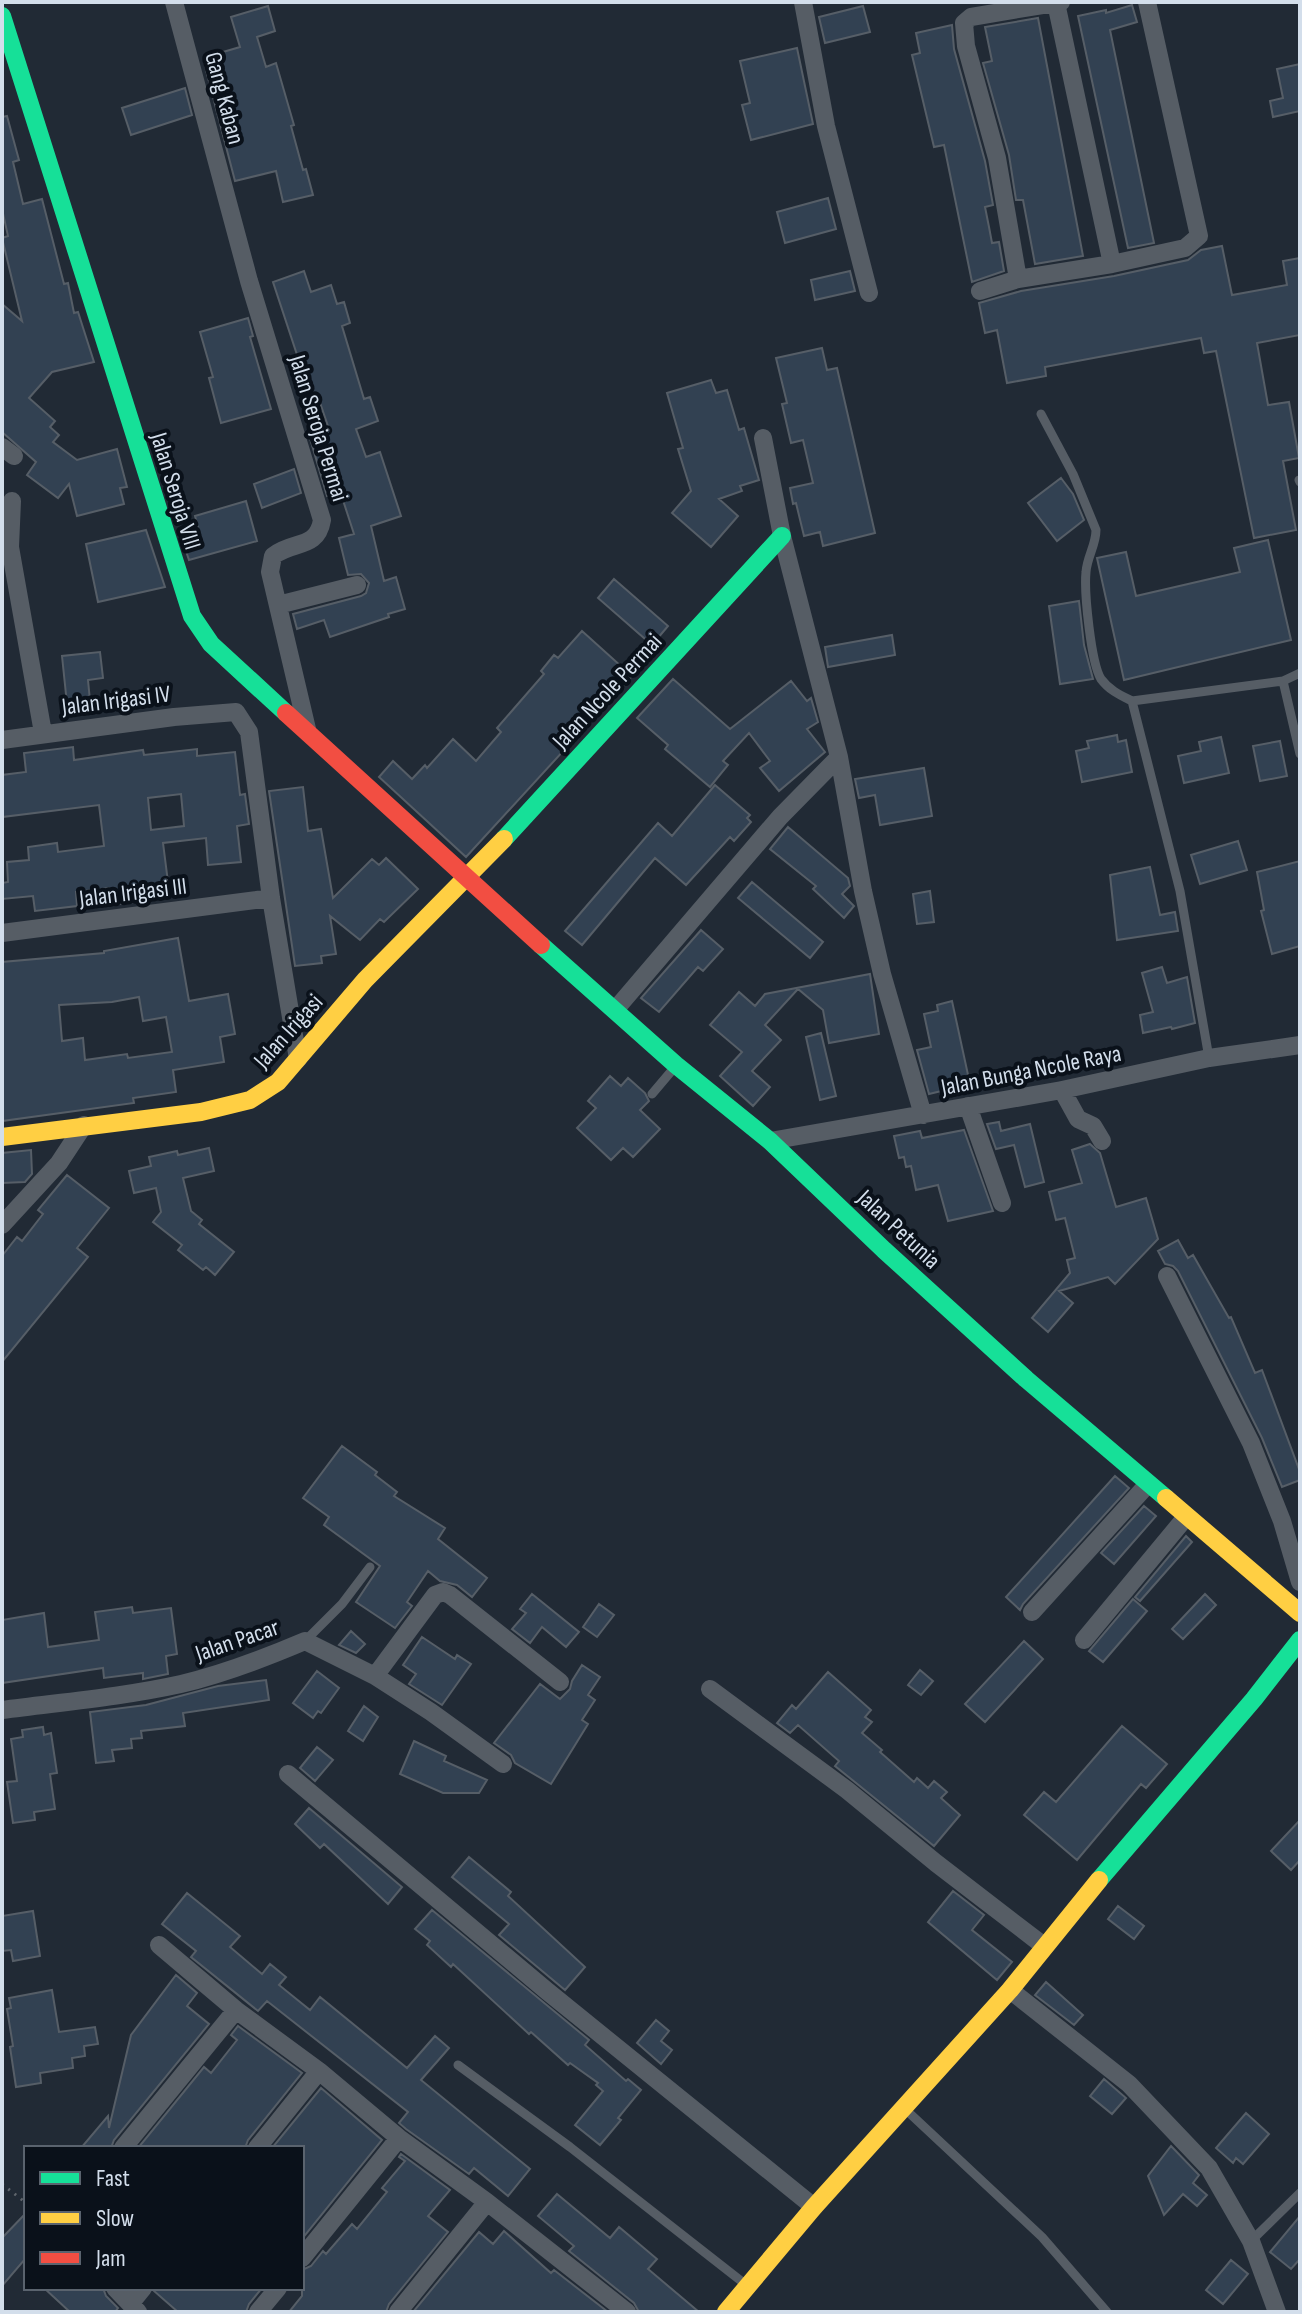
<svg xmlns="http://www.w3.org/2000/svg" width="1302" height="2314" font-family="'Sofia Sans Condensed',sans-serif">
  <rect width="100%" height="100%" fill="#212a35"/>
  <path fill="#324152" stroke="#565e67" stroke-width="2" fill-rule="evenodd" d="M1132 5 1137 22 1110 30 1154 243 1128 248 1078 16 1106 10V13Z
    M268 6 275 31 257 37 266 67 276 63 294 125 291 126 303 170 306 169 313 195 283 202 276 171 235 181 206 70 209 69 206 57 240 47 231 17Z
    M863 6 870 32 825 43 819 17Z
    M1038 18 1083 256 1035 264 1023 200H1016L1009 155 983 63 992 61 985 27Z
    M952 25 954 49 985 161 993 205 985 207 989 227 992 243 999 242 1004 271 972 282 944 145 934 147 912 55 920 53 916 33Z
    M797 48 813 124 751 140 742 105 750 103 740 61Z
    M1300 64V111L1273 117 1270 101 1283 98 1277 69Z
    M185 88 192 115 131 135 122 108Z
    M7 116 19 160 13 162 23 204 42 199 64 284 68 283 74 313 78 312 94 362 52 372 29 398 55 421 50 427 59 435 53 442 77 460 117 449 127 487 120 488 124 504 77 516 69 484 58 498 27 475 36 462 2 432V304L22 321 2 238 8 236 2 209V117Z
    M828 198 836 229 785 243 777 212Z
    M1222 246 1232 295 1287 285 1283 261 1300 258V335L1257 343 1268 405 1289 402 1299 458 1283 461 1296 530 1254 538 1216 351 1204 353 1201 338 1045 367 1046 376 1007 383 997 330 985 333 979 303 1021 291 1114 276 1188 260 1201 250Z
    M304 271 311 292 331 285 337 304 344 302 350 323 342 326 364 399 370 397 378 421 356 429 366 457 380 452 401 516 371 526 384 581 396 577 405 609 388 614 389 617 330 637 324 620 297 629 293 614 361 596 366 593 369 583 361 574 348 575 339 538 354 534 340 491 327 496 309 435 329 429 317 394 310 396 308 391 303 393 298 377 304 376 273 282Z
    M850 271 855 291 815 300 811 280Z
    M248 318 253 336 250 337 271 409 221 423 209 378 213 377 200 332Z
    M822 348 827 370 837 368 875 533 823 546 820 532 804 536 796 503 793 504 790 488 813 483 803 440 791 443 782 404 787 403 776 358Z
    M711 380 716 393 727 390 739 430 744 428 759 480 740 486 742 491 719 499 738 516 711 547 672 513 691 491 678 449 683 448 667 393Z
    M294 469 301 493 262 508 254 484Z
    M1061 478 1073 494 1084 520 1057 541 1028 503Z
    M246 501 257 541 189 560 184 545 201 540 195 516Z
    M146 530 165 587 98 602 86 544Z
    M1268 540 1291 640 1124 680 1097 558 1126 552 1136 596 1240 572 1234 548Z
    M614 579 668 626 652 645 598 598Z
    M1079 601 1084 645 1093 679 1060 684 1049 606Z
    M582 631 632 676 466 857 379 777 393 761 412 779 425 765 427 768 453 739 476 761 501 732 497 728 544 674 541 671 554 655 558 658Z
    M892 635 895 655 828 667 825 647Z
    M100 652 103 678 88 680 90 701 67 704 62 656Z
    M673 679 730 729 791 681 807 701 811 698 818 722 807 729 825 752 779 791 760 768 770 761 749 733 723 761 728 765 710 787 665 749 668 745 637 718Z
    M1117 735 1118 742 1126 740 1132 772 1082 782 1076 751 1089 748 1087 741Z
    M1221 737 1229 773 1184 783 1178 756 1201 751 1199 742Z
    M1280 741 1287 776 1260 781 1253 746Z
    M73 747 74 760 143 750 144 755 197 749V756L235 752 240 795 245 794 249 824 237 826 241 862 208 865 206 838 163 843 169 890 150 892 151 900 112 905 109 888 76 892 77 906 35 911 33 896 2 899V883L8 882 7 862 29 860 28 847 57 843 58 852 104 846 99 805 2 817V775L26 772 24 753ZM181 794 184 826 151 830 148 798Z
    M924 768 932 816 880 825 875 795 859 798 855 779Z
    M715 785 750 815 747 818 751 822 734 841 730 837 686 885 655 858 582 945 565 931 658 823 672 836Z
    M303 787 308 831 321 829 333 898 372 859 379 865 386 858 418 889 384 922 380 919 360 940 330 916 336 954 321 956 322 963 295 966 269 791Z
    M788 827 848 878 850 886 842 894 854 906 844 918 813 889 816 886 770 849Z
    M1238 841 1247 870 1200 884 1191 855Z
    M1300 861V946L1272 954 1261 911 1264 910 1257 872Z
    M1150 867 1160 915 1175 912 1178 931 1117 940 1110 875Z
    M752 882 823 942 810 958 738 898Z
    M930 891 934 922 917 924 913 894Z
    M701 930 723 949 703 971 698 967 659 1012 641 998Z
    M178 938 189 1001 228 994 235 1034 220 1037 224 1062 173 1070 176 1092 133 1098 134 1103 2 1121V962L104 953V951ZM139 997 143 1021 166 1017 172 1052 128 1058 127 1054 85 1060 83 1038 62 1041 59 1005 112 1002Z
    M1162 967 1167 983 1187 977 1195 1023 1172 1029 1171 1027 1143 1033 1140 1015 1153 1012 1142 973Z
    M870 974 879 1034 829 1043 823 1010 798 989 765 1025 781 1040 752 1071 770 1087 753 1106 720 1076 742 1052 710 1025 739 992 755 1006 765 994Z
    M952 1001 970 1084 929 1094 917 1050 931 1047 924 1014 938 1011 937 1005Z
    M821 1033 836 1096 820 1100 806 1037Z
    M610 1076 621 1086 628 1078 645 1093 649 1101 640 1110 660 1129 633 1157 623 1148 611 1160 577 1128 596 1108 588 1101Z
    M999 1122 1001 1131 1030 1124 1044 1182 1025 1187 1014 1145 996 1149 987 1124Z
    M964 1130 993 1211 948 1221 938 1185 916 1190 911 1166 906 1167 904 1157 899 1158 894 1136 920 1131 922 1138Z
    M1090 1144 1100 1153 1116 1207 1146 1198 1158 1239 1115 1284 1108 1277 1059 1291 1073 1303 1048 1332 1032 1318 1070 1273 1067 1260 1075 1258 1065 1218 1056 1220 1049 1192 1082 1183 1072 1150Z
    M209 1148 214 1171 183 1178 191 1211 202 1220 199 1224 234 1252 215 1275 206 1267 203 1270 178 1250 182 1245 153 1222 161 1212 156 1188 134 1193 129 1171 151 1166 149 1157 177 1151 178 1155Z
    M31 1150 32 1174 25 1182 2 1183V1153Z
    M67 1175 109 1208 77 1248 88 1257 2 1362V1256L17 1237 22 1241 43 1214 38 1210Z
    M1178 1240 1188 1258 1193 1255 1229 1318 1231 1317 1255 1373 1262 1370 1300 1472V1480L1282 1487 1262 1438 1178 1271 1173 1266 1165 1264 1158 1251Z
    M342 1446 377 1472 375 1475 397 1492 394 1496 445 1528 438 1539 487 1578 472 1597 457 1585 440 1581 428 1571 407 1602 412 1606 395 1628 356 1602 380 1566 324 1525 329 1517 303 1498Z
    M1115 1476 1129 1488 1023 1604 1020 1610 1006 1597Z
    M1144 1506 1156 1516 1114 1564 1101 1553Z
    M1186 1536 1192 1542 1140 1601 1135 1597Z
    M532 1594 579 1632 566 1647 542 1627 530 1643 512 1629 526 1613 520 1609Z
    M1205 1594 1216 1605 1183 1639 1172 1629Z
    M1133 1599 1147 1611 1103 1662 1089 1651Z
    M599 1604 614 1615 597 1637 583 1627Z
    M132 1607 133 1613 171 1608 177 1654 166 1656 168 1674 143 1679V1673L104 1678 103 1668 2 1683V1620L44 1613 48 1647 99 1640 95 1612Z
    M351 1631 365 1644 356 1653 339 1645Z
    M422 1637 455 1659 457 1655 471 1664 442 1705 409 1684 416 1674 403 1665Z
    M1024 1641 1043 1659 985 1722 965 1704Z
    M582 1665 600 1677 588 1695 595 1700 582 1720 588 1724 551 1784 515 1763 511 1755 494 1743 540 1684 560 1699 570 1689 572 1681Z
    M920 1670 933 1681 921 1695 908 1685Z
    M317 1671 339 1688 321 1713 318 1711 313 1718 293 1703Z
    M828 1672 871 1710 865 1717 872 1722 862 1733 882 1750 880 1752 914 1782 917 1778 928 1788 934 1781 947 1792 941 1798 960 1815 934 1846 835 1766 839 1761 798 1725 790 1733 777 1723 792 1705 796 1709Z
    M266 1680 269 1700 183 1713 185 1726 141 1731 142 1738 131 1739 132 1748 112 1750 114 1761 96 1763 90 1712 146 1705 218 1686Z
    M364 1706 378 1717 363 1741 348 1731Z
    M1122 1726 1167 1764 1146 1788 1141 1784 1077 1860 1024 1815 1044 1792 1056 1802Z
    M43 1727 44 1735 51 1733 57 1773 50 1774 55 1809 34 1812 35 1820 13 1823 7 1782 17 1781 11 1739 23 1737 22 1730Z
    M414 1741 446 1756 444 1761 487 1780 479 1793H443L400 1774Z
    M317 1747 333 1760 315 1781 300 1768Z
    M309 1808 402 1887 388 1904 324 1844 320 1848 295 1824Z
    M1300 1820V1860L1291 1870 1271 1851Z
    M469 1857 511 1892 508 1896 585 1967 565 1990 499 1935 509 1924 452 1877Z
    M953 1891 984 1915 972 1930 1012 1962 997 1980 928 1922Z
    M187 1893 240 1936 230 1947 262 1974 270 1964 286 1977 279 1985 310 2010 320 1997 407 2068 435 2036 449 2048 421 2080 530 2169 508 2196 474 2168 469 2174 406 2129 399 2123 408 2112 267 2001 258 2011 191 1957 196 1951 162 1924Z
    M1118 1906 1144 1926 1134 1939 1108 1919Z
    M432 1910 589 2040 585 2045 626 2081 628 2079 641 2090 618 2118 621 2120 600 2145 575 2125 603 2091 596 2085 598 2083 570 2063 568 2065 531 2032 529 2034 453 1964 451 1967 427 1945 430 1941 415 1929Z
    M33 1911 40 1956 13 1961 11 1950 2 1951V1916Z
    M176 1975 197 1993 187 2006 209 2024 114 2140 111 2148H81L108 2116 109 2128 131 2035Z
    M1046 1982 1083 2015 1074 2025 1035 1995Z
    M52 1990 59 2032 95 2027 98 2044 84 2046 85 2056 72 2058 73 2068 40 2073 41 2083 16 2087 10 2047 13 2046 7 2009 11 2008 9 1998Z
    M656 2020 669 2031 661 2041 672 2050 661 2064 637 2043Z
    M238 2026 302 2073 248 2140 245 2148H138L204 2067 211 2073 237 2040 231 2035Z
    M1104 2079 1126 2098 1112 2114 1090 2096Z
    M321 2088 382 2140 302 2239V2148H272Z
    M1246 2113 1269 2134 1243 2164 1236 2158 1233 2163 1216 2148Z
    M1171 2146 1199 2175 1193 2183 1207 2195 1197 2206 1183 2194 1164 2215 1148 2176Z
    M401 2154 450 2190 428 2216 448 2232 389 2304 386 2312H289L302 2296V2270L311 2266 323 2251 326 2254 352 2224 357 2229 387 2192 382 2188 405 2161 399 2157Z
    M557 2194 610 2238 619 2227 657 2259 648 2269 699 2312H639L634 2303 569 2251 574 2246 538 2216Z
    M26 2213V2258L2 2286V2238Z
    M1300 2216V2259L1291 2269 1270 2252Z
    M504 2231 551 2273 554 2270 608 2312H413L479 2232 493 2244Z
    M1231 2260 1248 2274 1223 2304 1206 2290Z
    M44 2288H103L106 2296 118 2308 115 2312H70Z
    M155 2288H262L249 2304 246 2312H178L154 2291Z"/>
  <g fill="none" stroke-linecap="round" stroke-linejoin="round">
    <path stroke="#60666d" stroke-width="3" stroke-dasharray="2 6" stroke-linecap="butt" d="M2 2184 26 2203"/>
    <path stroke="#565d65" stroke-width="9" d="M1041 414 1073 474 1096 530C1096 545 1087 557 1086 572 1084 592 1091 663 1101 679 1109 690 1120 695 1132 701L1283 681 1300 673
      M1299 480 1300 482
      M1283 681 1300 754
      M1132 701 1180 891 1209 1058
      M652 1094 674 1068
      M305 1641 342 1604 370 1567
      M458 2065 570 2147 745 2284
      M905 2109 1042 2237 1107 2312
      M1251 2241 1300 2193"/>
    <path stroke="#565d65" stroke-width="18" d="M174 2 249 281 322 520C317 550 293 540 273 556L270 572 307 729
      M803 2 826 126 869 293
      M1056 3 1112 264
      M1018 279 997 158 966 46 964 23 971 17 1061 2
      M980 291 1018 279 1112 264 1185 248 1199 236 1147 2
      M763 438 782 536 839 757 863 891 882 974 923 1115
      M2 447 14 456
      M10 547 12 501
      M2 549 10 547 43 733
      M278 605 357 585
      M236 712 249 732 271 898 298 1059
      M2 740 174 717 236 712
      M2 933 271 898
      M615 1010 780 817 839 757
      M1062 1090 1078 1119 1093 1126 1102 1141
      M968 1106 1002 1203
      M770 1141 1062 1090 1209 1058 1300 1045
      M2 1225 59 1163 84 1125
      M1167 1276 1251 1443 1282 1521 1300 1582
      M1032 1612 1148 1484
      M1084 1640 1186 1517
      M375 1676 435 1595 443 1592 450 1595 560 1682
      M710 1689 847 1790 936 1863 1044 1946
      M2 1710C62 1702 122 1697 181 1684 223 1674 265 1658 305 1641L375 1676 431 1712 503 1764
      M288 1774 547 1991 814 2207
      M159 1945 236 2010 319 2071 399 2138 487 2202 627 2312
      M1010 1990 1129 2084 1209 2168 1251 2241 1277 2312
      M123 2148 236 2010
      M257 2148 319 2071
      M302 2258 399 2138
      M115 2288 138 2312
      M130 2304 143 2288
      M258 2312 278 2288
      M398 2312 487 2202"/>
    <path stroke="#16e098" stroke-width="18" d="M2 16 192 616 211 644 286 713
      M504 839 782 536
      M541 945 676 1065 770 1141 884 1250 1026 1379 1166 1498
      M1099 1880 1254 1699 1300 1640"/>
    <path stroke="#ffcf43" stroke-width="18" d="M2 1137 201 1112 250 1100 278 1082 365 980 504 839
      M1166 1498 1300 1613
      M726 2312 814 2207 1010 1990 1099 1880"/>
    <path stroke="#f24e42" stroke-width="18" d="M286 713 541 945"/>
  </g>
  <g text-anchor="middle" stroke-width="8" stroke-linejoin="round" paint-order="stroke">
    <g font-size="24" fill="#d3deeb" stroke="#0a111a">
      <text transform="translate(225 98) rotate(75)" y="8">Gang Kaban</text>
      <text transform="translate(319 428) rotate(73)" y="8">Jalan Seroja Permai</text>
      <text transform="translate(176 491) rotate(73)" y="8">Jalan Seroja VIII</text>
      <text transform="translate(607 691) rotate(-47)" y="8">Jalan Ncole Permai</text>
      <text transform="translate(116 700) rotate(-7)" y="8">Jalan Irigasi IV</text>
      <text transform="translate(133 892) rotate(-7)" y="8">Jalan Irigasi III</text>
      <text transform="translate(288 1031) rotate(-48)" y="8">Jalan Irigasi</text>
      <text transform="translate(1031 1070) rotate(-11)" y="8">Jalan Bunga Ncole Raya</text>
      <text transform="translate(899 1229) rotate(43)" y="8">Jalan Petunia</text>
      <text transform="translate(237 1640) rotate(-19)" y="8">Jalan Pacar</text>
    </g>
  </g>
  <rect width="1302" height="2314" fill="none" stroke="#d3deeb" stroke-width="8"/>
  <rect x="24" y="2146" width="280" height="144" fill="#0a111a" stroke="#5a636e" stroke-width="2"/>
  <rect x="40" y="2172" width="40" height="12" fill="#16e098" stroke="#5a636e" stroke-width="2"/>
  <text x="96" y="2186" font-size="24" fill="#d3deeb">Fast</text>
  <rect x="40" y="2212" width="40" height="12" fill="#ffcf43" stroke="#5a636e" stroke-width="2"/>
  <text x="96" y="2226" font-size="24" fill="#d3deeb">Slow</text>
  <rect x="40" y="2252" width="40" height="12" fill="#f24e42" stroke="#5a636e" stroke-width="2"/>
  <text x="96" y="2266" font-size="24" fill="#d3deeb">Jam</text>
</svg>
